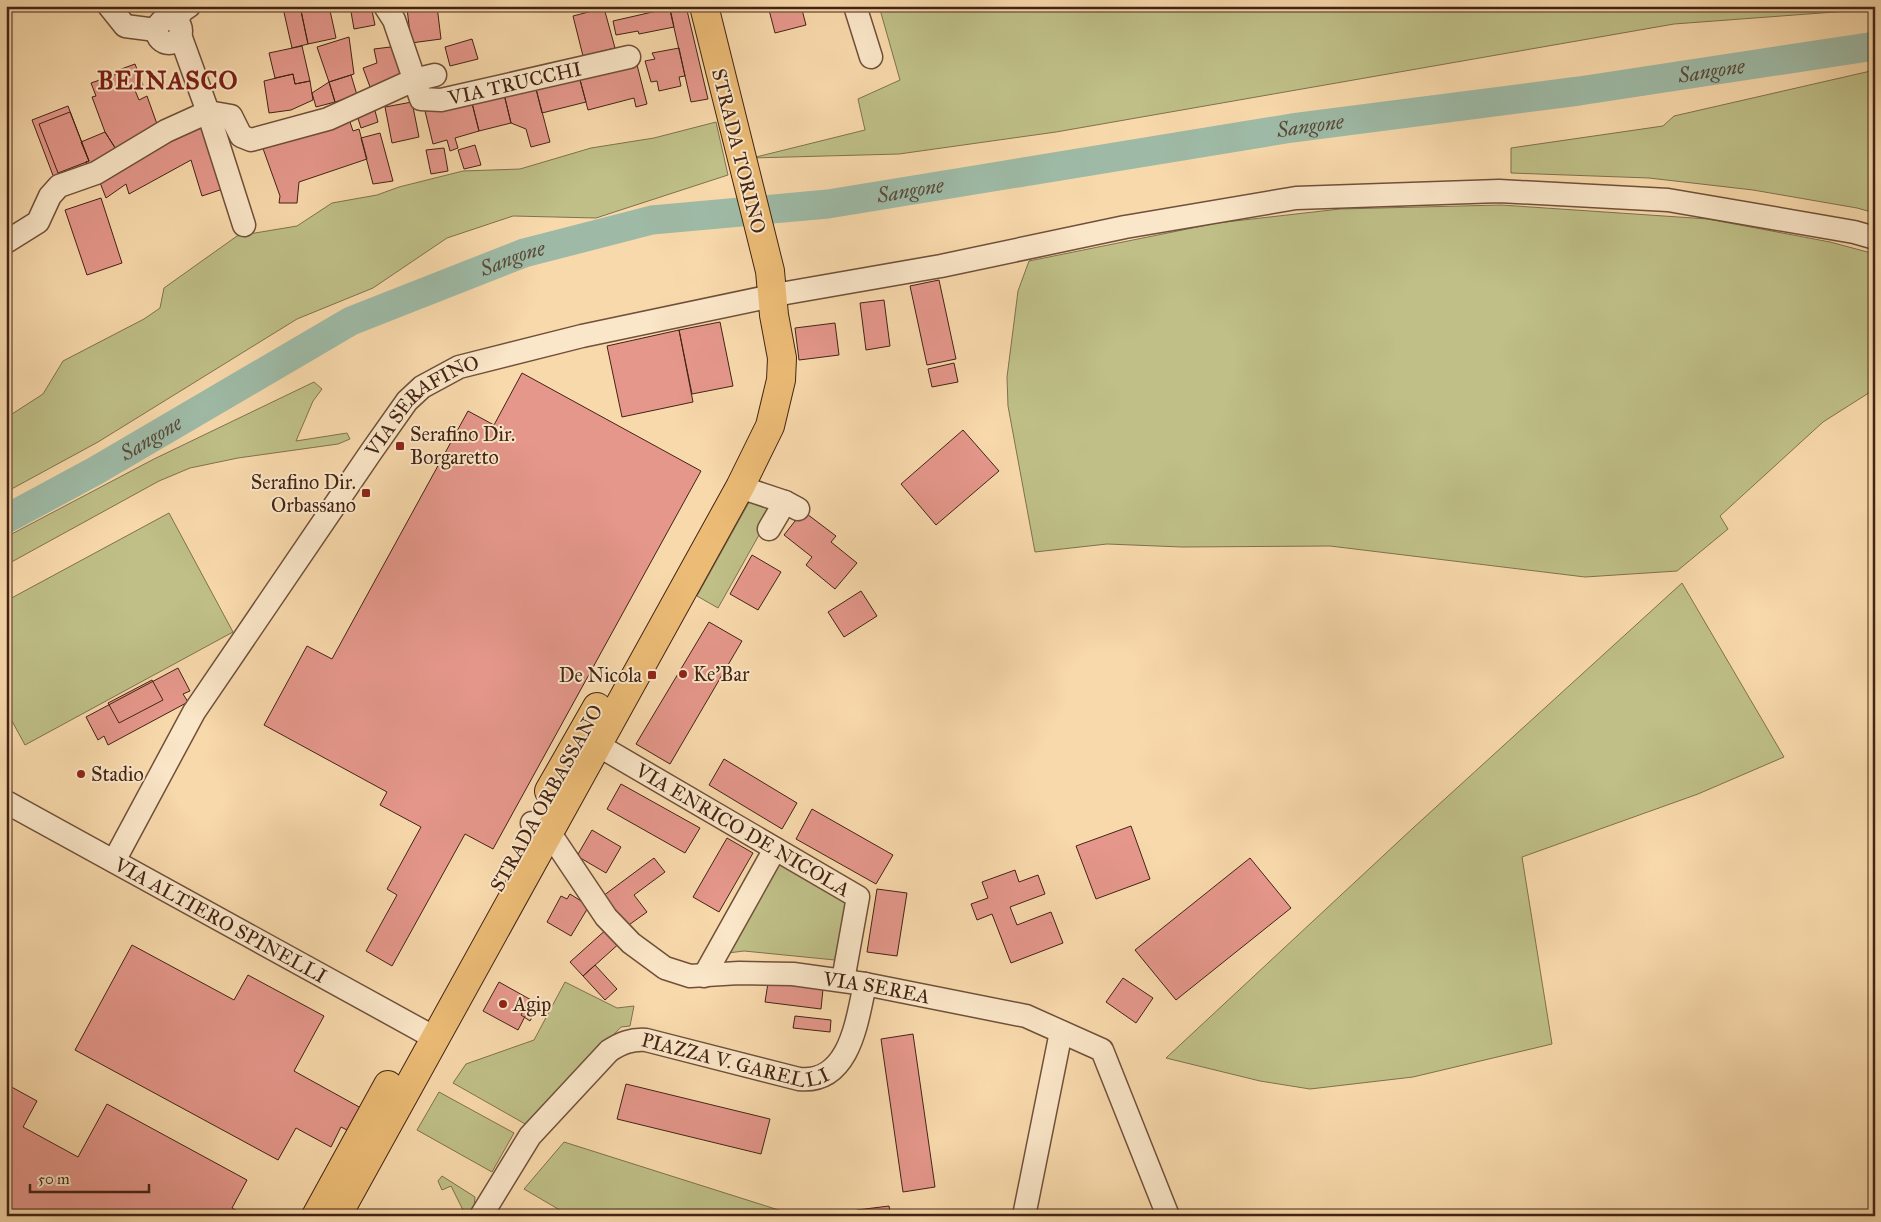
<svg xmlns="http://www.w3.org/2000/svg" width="1881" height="1222" font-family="'IM FELL Great Primer',serif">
  <rect width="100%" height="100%" fill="#f8d9ab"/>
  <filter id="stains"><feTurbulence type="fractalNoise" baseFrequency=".004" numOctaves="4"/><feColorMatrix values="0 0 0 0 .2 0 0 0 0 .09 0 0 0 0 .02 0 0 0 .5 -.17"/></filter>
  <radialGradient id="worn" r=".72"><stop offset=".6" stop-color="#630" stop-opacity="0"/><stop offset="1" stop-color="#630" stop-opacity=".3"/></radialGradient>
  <path fill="#bfbf87" stroke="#80714e" d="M879 6H1875V9L1674 24 1056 132 899 154 752 158 865 130 858 99 900 80Z
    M1875 70V213L1857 208 1753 190 1649 178 1511 173V148L1663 126 1674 116Z
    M716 122 728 175 596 218 513 216 447 238 373 288 297 319 98 442 6 492V409L12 414 43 394 63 361 144 319 160 308 164 288 237 236 297 226 332 203 377 195 399 187 463 171 520 169 591 148 654 138Z
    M1501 205 1708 219 1830 242 1875 254V389L1823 422 1720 516 1728 529 1677 571 1585 577 1330 546 1182 547 1107 544 1035 552 1008 406 1007 377 1018 291 1029 261 1217 223 1340 209Z
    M314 382 322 389 313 401 296 441 347 433 350 439 338 444 238 458 190 468 159 481 6 565V537L154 459Z
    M752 497 777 503 718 608 697 596Z
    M169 513 233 632 25 745 6 710V601Z
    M1682 583 1784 757 1698 794 1522 857 1552 1044 1413 1077 1310 1089 1260 1081 1166 1058 1413 828Z
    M778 863 846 901 835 960 744 951 728 953Z
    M565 982 617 1008 634 1006 630 1026 621 1027 527 1125 453 1083 466 1064 534 1040Z
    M439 1092 514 1133 492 1172 417 1130Z
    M564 1142 785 1212 784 1216H570L524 1189Z
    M442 1176 475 1197 474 1208 466 1216H456L463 1210 451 1186 442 1190 438 1181Z"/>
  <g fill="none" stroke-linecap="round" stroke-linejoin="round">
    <path stroke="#9ebaa6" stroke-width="29" id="s1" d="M6 519 95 471 351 321 524 253 652 220 828 204 1292 128 1579 91 1875 46"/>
  </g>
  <path fill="#e5978b" stroke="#422315" d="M292 6H300L308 44 292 48 283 8Z
    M300 6H329L336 38 308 44Z
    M350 6H371L375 25 354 29Z
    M420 6H437L441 39 411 43 407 8Z
    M669 6H686L708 99 691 102Z
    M768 6H801L806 25 775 33Z
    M604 8 615 48 583 56 573 16Z
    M670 8 674 27 639 34 638 31 616 35 613 21Z
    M349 37 354 74 329 82 317 47Z
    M472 39 478 59 450 66 445 47Z
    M302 46 310 81 295 84 293 74 275 78 269 53Z
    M399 46 403 82 373 95 363 68 377 63 374 49Z
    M679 48 685 76 679 77 681 86 659 91 657 81 651 82 645 61 655 59 652 53Z
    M636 61 647 104 636 107 634 98 588 110 579 76Z
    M135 64 143 85 134 88 139 100 147 96 157 124 119 154 105 132 92 97 96 96 91 83 117 74 116 71Z
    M293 74 295 84 310 81 313 100 291 110 269 113 264 81Z
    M351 75 357 95 335 102 329 82Z
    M579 76 586 102 542 113 535 85Z
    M329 82 335 102 316 107 312 93Z
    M535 85 550 142 531 147 526 129 511 123 503 90Z
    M503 90 511 123 479 131 471 99Z
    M471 99 479 131 455 138 458 148 450 151 447 140 433 144 425 111Z
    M412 102 419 137 392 143 385 107Z
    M68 106 89 161 86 162 87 166 54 178 32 120Z
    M374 107 378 122 361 128 356 112Z
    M70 112 89 161 58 173 39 124Z
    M348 116 353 131 359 129 367 159 299 182 297 203H279L280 196 261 143Z
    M204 123 226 188 202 196 191 160 129 194 126 184 106 198 99 180Z
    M105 132 119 154 88 167 86 162 89 161 81 142Z
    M380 133 393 181 373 184 361 138Z
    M475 145 481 165 464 169 458 150Z
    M444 148 448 171 431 174 426 150Z
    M101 198 122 263 87 275 65 210Z
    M6 274 11 282 9 284 12 289 10 291 12 295 6 299Z
    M939 280 956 359 927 365 910 286Z
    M884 300 890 346 866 350 860 303Z
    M720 322 733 386 692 394 679 330Z
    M835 323 839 355 799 360 795 328Z
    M679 330 693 402 622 417 607 346Z
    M954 363 958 382 932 387 928 369Z
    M522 373 701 471 493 849 465 834 392 966 366 951 397 895 387 889 421 827 380 805 387 792 264 725 307 646 332 659 468 411 494 425Z
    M963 430 999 471 936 525 901 484Z
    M803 511 836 536 831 542 857 563 835 589 806 565 812 557 784 535Z
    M752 555 781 572 758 610 730 594Z
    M861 591 877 616 844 637 828 612Z
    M709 622 742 641 670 764 636 744Z
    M178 668 190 691 183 694 188 702 108 745 104 736 98 740 86 717Z
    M152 680 163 700 119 723 108 703Z
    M724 759 797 803 782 829 709 785Z
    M621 784 700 828 685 853 607 809Z
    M812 809 893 855 876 884 796 839Z
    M1131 826 1150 879 1096 899 1076 846Z
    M592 830 621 847 606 873 577 856Z
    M727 838 753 853 719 912 693 897Z
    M654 858 665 872 634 895 647 912 626 927 603 896Z
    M1250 858 1291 908 1176 1000 1135 950Z
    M1015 870 1019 882 1038 875 1045 894 1010 907 1017 925 1051 912 1063 943 1011 963 992 914 977 920 971 904 988 898 982 882Z
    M877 889 907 893 897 956 867 952Z
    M570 894 589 906 571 936 547 922 561 896 567 899Z
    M609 927 622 941 583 976 570 962Z
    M132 945 234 1000 248 975 324 1016 294 1071 361 1108 349 1131 341 1127 331 1147 296 1128 278 1160 75 1050Z
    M595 965 617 989 605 1000 583 976Z
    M1123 978 1153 998 1136 1023 1106 1002Z
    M499 982 533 1001 518 1030 483 1011Z
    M768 983 823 989 821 1009 765 1002Z
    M529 1001 538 1006 530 1021 521 1015Z
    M795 1016 831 1020 830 1032 793 1028Z
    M913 1034 935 1187 903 1192 881 1039Z
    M6 1084 37 1101 23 1127 78 1157 107 1104 247 1180 232 1208 246 1216H6Z
    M626 1084 770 1119 761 1154 617 1119Z
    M889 1206 891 1216H858L857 1210Z"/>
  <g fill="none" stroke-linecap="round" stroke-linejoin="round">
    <defs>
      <g id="minor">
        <path d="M109 6 125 26 156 30"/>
        <path id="s2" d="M385 6 394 20 421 99 441 100 629 57"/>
        <path d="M855 6 871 57"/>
        <circle cx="169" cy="31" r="12"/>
        <path d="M175 21 183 10 189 6"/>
        <path d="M244 225 208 112 231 116 241 136 251 140 328 119 414 80 435 75"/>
        <path d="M6 242 38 222 50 196 59 186 96 173 166 131 208 112 180 35"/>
        <path d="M740 487 785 502 798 509"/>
        <path d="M769 529 785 502"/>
        <path id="s3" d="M584 737 858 897 843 980"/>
        <path id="s4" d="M6 802 435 1038"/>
        <path id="s5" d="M532 823 549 832 606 917 631 943 665 968 690 976 739 973 793 974 865 984 1026 1016 1102 1050 1168 1216"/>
        <path id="s6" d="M114 861 194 712 371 452 407 401 422 387 459 367 582 336 786 293 941 266 1125 227 1296 198 1499 191 1668 200 1854 232 1875 238"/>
        <path d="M704 976 775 849"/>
        <path id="s7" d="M481 1216 530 1136 609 1051C621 1043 631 1039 646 1040L799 1079C850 1084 857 1020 865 984"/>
        <path d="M1024 1216 1061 1032"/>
      </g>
      <path id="major" d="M549 791 597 707
        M316 1216 388 1085
        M337 1216 740 487 770 426 781 380 782 358 774 315 770 271 704 6"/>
    </defs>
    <use href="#minor" stroke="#70503a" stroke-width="25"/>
    <use href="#major" stroke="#422315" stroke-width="30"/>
    <use href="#minor" stroke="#fae6c8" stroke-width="22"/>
    <use href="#major" stroke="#ecbc76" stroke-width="28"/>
  </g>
  <g fill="#8f2418" stroke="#fae6c8" stroke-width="2">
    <rect x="395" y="441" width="10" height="10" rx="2.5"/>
    <rect x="361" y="488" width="10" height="10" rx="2.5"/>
    <circle cx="683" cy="674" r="5"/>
    <rect x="647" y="670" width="10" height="10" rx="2.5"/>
    <circle cx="81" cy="774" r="5"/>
    <circle cx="503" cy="1004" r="5"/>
  </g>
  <g text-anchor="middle" stroke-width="4" stroke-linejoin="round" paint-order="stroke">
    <g font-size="20" fill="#422315" stroke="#fae6c8">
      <text dy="7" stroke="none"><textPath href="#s2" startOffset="196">VIA TRUCCHI</textPath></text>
      <text transform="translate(739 151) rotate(76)" y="7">STRADA TORINO</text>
      <text dy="7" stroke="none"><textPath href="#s6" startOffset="555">VIA SERAFINO</textPath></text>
      <text transform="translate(546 798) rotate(-61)" y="7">STRADA ORBASSANO</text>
      <text dy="7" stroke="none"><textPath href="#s3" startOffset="184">VIA ENRICO DE NICOLA</textPath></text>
      <text dy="7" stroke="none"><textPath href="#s4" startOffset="245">VIA ALTIERO SPINELLI</textPath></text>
      <text dy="7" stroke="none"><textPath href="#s5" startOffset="414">VIA SEREA</textPath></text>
      <text dy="7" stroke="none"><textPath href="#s7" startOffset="341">PIAZZA V. GARELLI</textPath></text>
    </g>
    <g font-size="20" fill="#422315" stroke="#fae6c8" text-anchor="start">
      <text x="410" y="441">Serafino Dir.<tspan x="410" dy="23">Borgaretto</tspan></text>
      <text x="356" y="489" text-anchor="end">Serafino Dir.<tspan x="356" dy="23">Orbassano</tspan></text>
      <text x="693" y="681">Ke'Bar</text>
      <text x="642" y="682" text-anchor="end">De Nicola</text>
      <text x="91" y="781">Stadio</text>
      <text x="513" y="1011">Agip</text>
    </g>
    <g font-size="21" font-style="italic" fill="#594939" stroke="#fae6c8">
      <text dy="7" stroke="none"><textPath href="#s1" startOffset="1786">Sangone</textPath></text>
      <text dy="7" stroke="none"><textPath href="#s1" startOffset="1381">Sangone</textPath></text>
      <text dy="7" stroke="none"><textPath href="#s1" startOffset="976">Sangone</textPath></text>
      <text dy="7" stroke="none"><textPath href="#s1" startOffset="571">Sangone</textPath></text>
      <text dy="7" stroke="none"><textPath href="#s1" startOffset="166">Sangone</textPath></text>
    </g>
    <g font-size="25" font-weight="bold" letter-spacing="1" fill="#7a1f14" stroke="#fae6c8">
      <text x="168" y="89">BEINASCO</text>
    </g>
  </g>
  <rect width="1881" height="1222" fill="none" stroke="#f8d9ab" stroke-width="25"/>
  <rect x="8" y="8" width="1866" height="1207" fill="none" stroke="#422315" stroke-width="2.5"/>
  <rect x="12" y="12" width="1856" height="1197" fill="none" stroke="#422315"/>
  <path d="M30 1184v8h119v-8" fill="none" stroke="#422315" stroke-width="2.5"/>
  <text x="38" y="1184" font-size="15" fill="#422315" stroke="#fae6c8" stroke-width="4" paint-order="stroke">50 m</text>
  <rect width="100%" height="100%" filter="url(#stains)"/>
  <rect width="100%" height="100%" fill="url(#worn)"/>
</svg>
